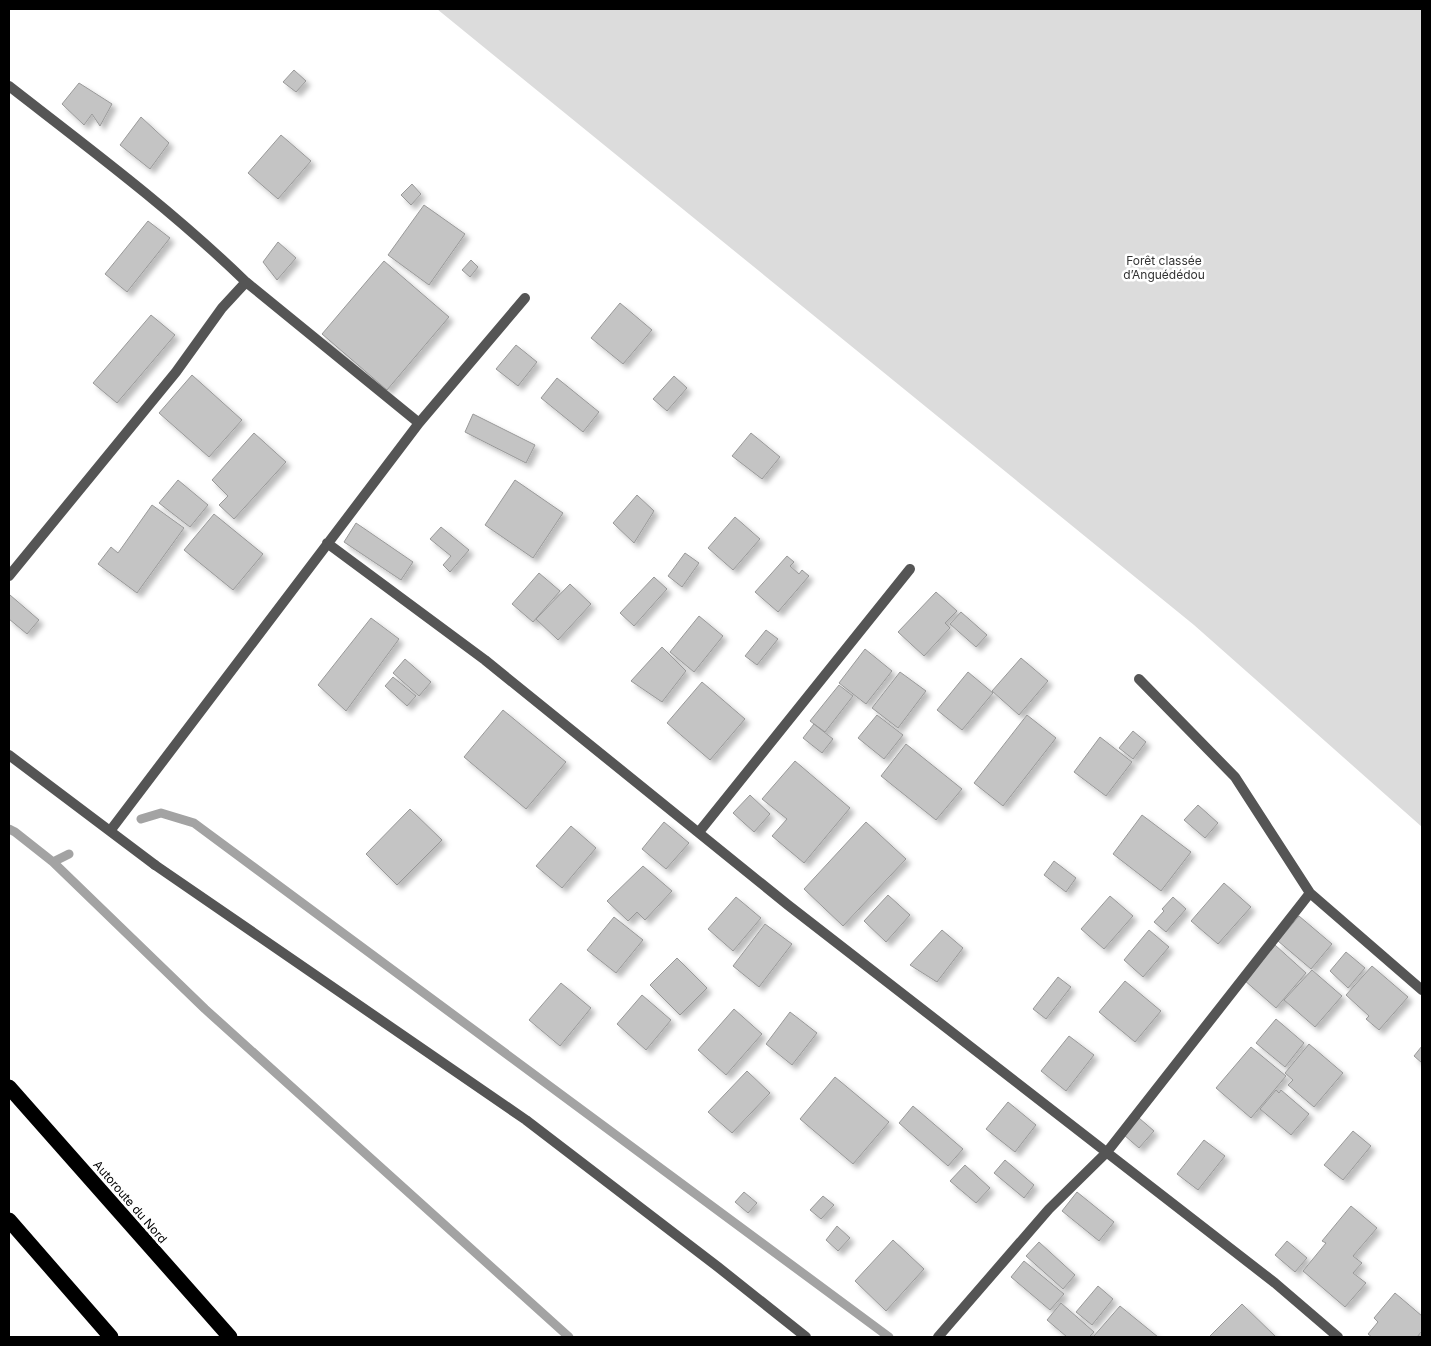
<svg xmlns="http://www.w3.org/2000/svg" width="1431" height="1346" font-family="Inter,sans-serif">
  <defs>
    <filter id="shadow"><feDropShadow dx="4.5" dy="4.5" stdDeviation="2.5" flood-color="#0004"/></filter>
  </defs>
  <rect width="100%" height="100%" fill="#fff"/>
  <path fill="#dcdcdc" d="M437 9H1422V827L1194 625Z"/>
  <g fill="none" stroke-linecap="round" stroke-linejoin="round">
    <path stroke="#a3a3a3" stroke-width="9" d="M141 819 161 813 194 823 889 1337
      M9 829 15 832 53 862 205 1009 569 1337
      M53 862 69 854"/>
  </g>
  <path fill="#c4c4c4" stroke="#999" filter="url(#shadow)" d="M294 70 306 81 296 92 283 82Z
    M79 83 112 104 100 126 92 114 84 125 62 104Z
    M141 117 169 143 150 169 120 145Z
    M281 135 311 161 278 199 248 173Z
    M412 184 421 194 411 205 401 195Z
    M424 205 465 234 429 285 388 255Z
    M148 221 170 238 127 292 105 274Z
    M278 242 296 258 277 280 263 262Z
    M471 260 478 267 470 277 462 270Z
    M384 261 449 317 387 390 322 334Z
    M620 303 652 330 623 364 591 338Z
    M151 315 175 335 117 403 93 383Z
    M516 345 537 362 518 386 496 369Z
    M192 375 242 420 209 457 159 413Z
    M674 376 687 388 667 411 653 399Z
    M557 378 599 412 583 432 541 398Z
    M473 414 535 445 526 463 465 432Z
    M254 433 286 462 234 519 219 505 228 496 212 480Z
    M751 433 780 457 762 479 732 456Z
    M178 480 208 505 190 527 159 503Z
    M515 480 563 513 533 558 485 525Z
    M637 495 654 511 634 543 613 523Z
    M152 505 184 528 137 593 98 564 111 547 118 553Z
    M214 514 263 554 233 590 184 550Z
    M735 517 760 539 733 570 708 548Z
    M356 523 413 562 401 580 344 542Z
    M441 527 469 550 450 572 443 565 451 556 430 539Z
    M685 553 699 563 682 587 668 576Z
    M787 556 794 562 790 566 799 574 802 570 809 576 778 612 755 592Z
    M539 573 560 591 533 622 512 604Z
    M654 577 667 589 634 626 620 613Z
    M570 584 591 604 558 640 536 619Z
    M936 592 957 611 945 623 950 628 924 656 898 632Z
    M10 595 39 620 27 634 9 619V597Z
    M961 612 987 635 976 647 950 624Z
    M699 616 723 636 694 672 670 652Z
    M371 618 399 639 346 711 318 685Z
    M766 630 778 639 757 665 745 656Z
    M662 647 686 671 662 702 631 681Z
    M865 649 892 671 866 704 839 683Z
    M1021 658 1048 681 1019 715 992 691Z
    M405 659 431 682 419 696 393 673Z
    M900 672 926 691 898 728 872 708Z
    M968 672 993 693 962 730 937 710Z
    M393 677 416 696 407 706 385 686Z
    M702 682 745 719 710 760 667 723Z
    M839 685 853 696 825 732 810 721Z
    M503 710 566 762 526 809 464 757Z
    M877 715 903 735 884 759 858 738Z
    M1027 715 1056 738 1003 806 974 783Z
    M814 724 833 739 822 753 803 738Z
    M1133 731 1146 742 1133 759 1119 748Z
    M1100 737 1132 762 1106 796 1074 772Z
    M906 744 962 789 936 820 881 776Z
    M795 761 850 808 804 863 772 836 787 819 762 799Z
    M750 795 770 814 754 832 733 813Z
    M1198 805 1218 823 1205 838 1184 820Z
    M410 809 442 840 397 885 366 854Z
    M1142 815 1191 852 1161 891 1113 854Z
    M664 822 689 843 666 869 642 849Z
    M866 822 906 859 843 926 804 889Z
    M571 826 596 848 562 888 536 866Z
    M1054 861 1076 878 1066 892 1044 875Z
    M643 866 672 891 645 920 637 912 628 921 607 901Z
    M1224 883 1251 907 1218 944 1191 921Z
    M888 895 910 915 886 942 864 921Z
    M1110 896 1133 916 1104 949 1081 929Z
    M736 897 761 918 733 951 708 929Z
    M1173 897 1186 909 1166 932 1154 922 1164 911 1162 909Z
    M1299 916 1332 944 1311 969 1278 941Z
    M614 917 643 940 616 973 587 950Z
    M765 924 792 944 759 987 733 966Z
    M942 930 963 948 937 982 910 965Z
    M1149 930 1169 947 1143 977 1124 960Z
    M1275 945 1306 973 1276 1008 1244 980Z
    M1346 952 1365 968 1348 988 1330 971Z
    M677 958 707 988 680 1015 650 985Z
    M1372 966 1408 997 1379 1030 1366 1019 1369 1016 1346 995Z
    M1312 970 1342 996 1315 1027 1284 1000Z
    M1058 977 1071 987 1046 1019 1033 1009Z
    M1125 981 1161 1011 1135 1042 1099 1012Z
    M561 983 591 1008 560 1046 529 1020Z
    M642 995 671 1020 646 1050 617 1024Z
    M734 1009 762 1034 726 1075 698 1050Z
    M790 1012 817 1033 792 1065 766 1044Z
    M1276 1019 1304 1043 1285 1067 1256 1043Z
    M1069 1036 1094 1055 1066 1091 1041 1071Z
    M1309 1044 1343 1073 1314 1107 1288 1085 1293 1080 1285 1073Z
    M1422 1046V1063L1414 1056Z
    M1251 1047 1286 1076 1251 1118 1216 1088Z
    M747 1071 770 1093 732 1133 708 1112Z
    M835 1077 889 1122 853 1164 800 1119Z
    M1276 1090 1279 1093 1281 1090 1309 1114 1291 1135 1260 1109Z
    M1008 1102 1036 1125 1015 1152 986 1129Z
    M913 1106 963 1149 948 1166 899 1123Z
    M1139 1118 1154 1131 1139 1148 1124 1135Z
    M1353 1131 1371 1146 1343 1180 1324 1165Z
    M1204 1140 1225 1156 1198 1190 1177 1174Z
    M1005 1160 1034 1185 1024 1198 994 1173Z
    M965 1165 990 1188 976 1203 950 1181Z
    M744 1192 757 1203 748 1213 735 1202Z
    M1077 1192 1114 1222 1099 1241 1062 1211Z
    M823 1196 834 1205 821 1219 810 1210Z
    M1351 1206 1377 1228 1353 1256 1362 1263 1353 1273 1366 1283 1345 1307 1303 1271 1326 1243 1322 1241Z
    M837 1226 850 1238 838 1251 826 1240Z
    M893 1240 924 1269 886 1311 855 1281Z
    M1287 1241 1307 1258 1295 1272 1275 1255Z
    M1039 1242 1075 1275 1063 1289 1026 1256Z
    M1024 1261 1064 1294 1050 1310 1011 1277Z
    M1098 1286 1113 1299 1092 1325 1076 1312Z
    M1395 1293 1422 1316V1331L1417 1337H1372L1368 1334 1378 1322 1374 1318Z
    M1061 1303 1094 1332 1089 1337H1067L1047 1320Z
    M1242 1304 1276 1337H1209Z
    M1120 1306 1158 1337H1093Z"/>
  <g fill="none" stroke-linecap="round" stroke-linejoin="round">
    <path stroke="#555" stroke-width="10" d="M9 86C90 149 172 210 246 282L222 308 176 372 9 576
      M246 282 419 423
      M327 543 485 660 788 905 1275 1283 1338 1337
      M1139 679 1235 777 1310 893 1422 990
      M9 755 155 865
      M110 831 419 423 525 298
      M699 832 910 569
      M938 1337 1049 1209 1107 1152 1310 893"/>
    <path stroke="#555" stroke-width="10" d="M155 865 526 1120 718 1267 806 1337"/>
    <path stroke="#000" stroke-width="15" d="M9 1087 230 1337
      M9 1220 111 1337"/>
  </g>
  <g text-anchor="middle" stroke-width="5" stroke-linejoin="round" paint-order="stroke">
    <g font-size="12" fill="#333" stroke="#fff">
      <text x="1164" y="265">Forêt classée<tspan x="1164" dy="14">d’Anguédédou</tspan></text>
    </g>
    <g font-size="12" fill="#000" stroke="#fff">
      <text transform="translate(130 1202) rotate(49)" y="4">Autoroute du Nord</text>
    </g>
  </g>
  <rect width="1431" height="1346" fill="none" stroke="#000000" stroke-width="20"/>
</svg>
